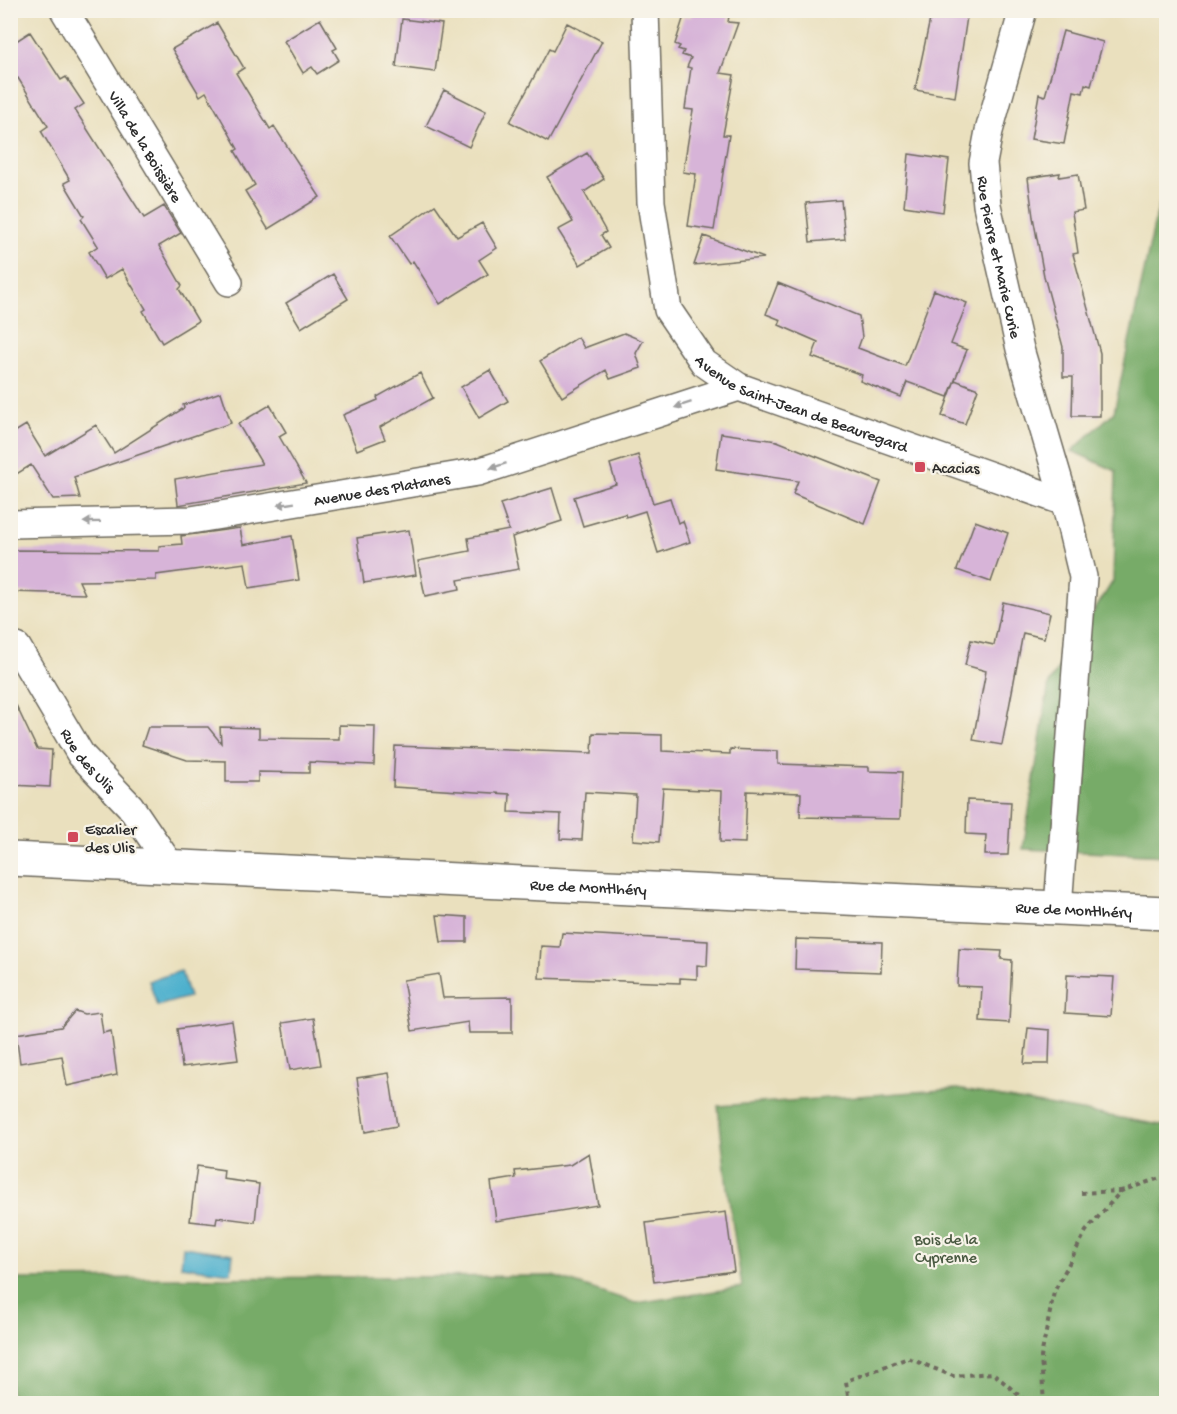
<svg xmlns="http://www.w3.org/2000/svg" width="1177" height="1414" font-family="'Gochi Hand',sans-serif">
  <rect width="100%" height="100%" fill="#f7f3e8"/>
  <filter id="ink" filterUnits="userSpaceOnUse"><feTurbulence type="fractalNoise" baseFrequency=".0167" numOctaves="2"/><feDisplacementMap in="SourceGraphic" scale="12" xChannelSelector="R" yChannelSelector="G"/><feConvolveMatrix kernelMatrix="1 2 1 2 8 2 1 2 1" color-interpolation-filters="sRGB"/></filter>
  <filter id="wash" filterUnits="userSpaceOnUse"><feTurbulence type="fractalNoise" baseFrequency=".008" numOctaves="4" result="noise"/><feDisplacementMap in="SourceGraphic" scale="24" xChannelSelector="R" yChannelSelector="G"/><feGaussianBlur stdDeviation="1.35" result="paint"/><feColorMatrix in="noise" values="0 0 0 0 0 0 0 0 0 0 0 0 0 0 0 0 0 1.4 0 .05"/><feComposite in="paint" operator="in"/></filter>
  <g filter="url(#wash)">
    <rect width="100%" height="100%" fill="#eae0be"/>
    <path fill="#77ab67" stroke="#516b49" stroke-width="1.5" d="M1166 184V856L1023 849 1049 683 1113 581 1116 471 1072 451 1114 412 1155 220Z
      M957 1089 1166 1126V1403H11V1279L553 1276 636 1303 742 1287 727 1187 718 1106Z"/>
    <path fill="#4eb0cd" stroke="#3c6e7c" stroke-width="1.5" d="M181 971 189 997 157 1006 149 981Z
      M183 1247 233 1254 231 1273 181 1266Z"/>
    <g id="blocks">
      <path fill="#d7b4d8" d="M692 10H730L728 22 738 23 720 73 734 75 723 135H729L714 230 688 226 696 174 683 172 693 110 685 109 691 68 687 67 691 58 682 55 684 51 678 49 680 46 675 44 684 16 691 17Z
        M932 10H968L955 97 915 90Z
        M320 19 337 48 333 50 339 60 317 74 312 67 303 73 284 41Z
        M402 19 442 24 435 72 396 67Z
        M217 23 244 68 236 73 270 129 274 126 320 197 268 229 245 191 255 185 235 151 238 149 206 92 200 96 172 49Z
        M567 23 602 41 548 142 510 122 549 49 553 51Z
        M1063 31 1103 42 1091 86 1085 84 1083 93 1074 91 1064 144 1031 139 1039 94 1045 96Z
        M30 32 61 80 66 77 84 104 75 110 144 218 164 206 181 233 159 246 182 286 179 289 198 321 162 343 143 311 146 309 122 269 105 279 89 252 98 246 81 219 84 216 64 183 70 180 41 131 48 126 18 78 10 82V45Z
        M444 90 486 111 469 147 426 126Z
        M587 153 604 179 584 192 606 232 601 235 609 248 580 265 558 230 573 222 547 177Z
        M909 154 949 160 943 212 904 206Z
        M1060 173 1059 177 1078 174 1084 210 1072 212 1078 253 1073 254 1100 353V416H1072L1073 377H1063V347L1044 276 1033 217 1028 178Z
        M841 200 845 239 810 242 806 203Z
        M435 205 457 237 482 223 497 248 479 260 488 274 440 304 413 261 409 264 390 236Z
        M704 236 764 258 694 265Z
        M333 274 348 299 301 328 286 303Z
        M778 283 859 316 862 337 858 348 905 366 934 290 967 303 951 344 967 350 948 397 907 382 901 397 860 381 862 375 812 357 818 342 779 325 781 320 766 314Z
        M624 333 643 341 636 353 641 368 610 379 606 370 562 397 540 361 578 337 584 348Z
        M490 370 508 401 479 418 461 387Z
        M420 373 433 398 380 427 385 439 357 450 343 415 378 400 377 397Z
        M955 380 978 389 965 424 942 416Z
        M221 392 231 423 74 477 80 498 53 499 31 465 10 478V435L26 425 45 456 96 425 114 453 184 408 183 405Z
        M270 405 286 432 279 436 306 483 178 505 175 479 262 464 238 424Z
        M721 433 777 441 881 482 865 524 793 494 798 481 716 469Z
        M638 455 653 503 670 498 678 523 683 521 690 542 658 553 645 511 626 517 625 514 583 526 574 497 616 484 610 464Z
        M552 488 562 521 512 537 519 569 458 580 460 589 425 596 418 561 470 551 468 538 509 530 500 504Z
        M975 521 1008 533 991 582 957 570Z
        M240 528 243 545 292 536 299 580 249 588 245 563 156 575V580L79 581 85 594 10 592V550L159 551V546L182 544 181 536Z
        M409 530 416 575 364 583 357 538Z
        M1003 602 1050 613 1044 638 1023 633 1002 745 973 740 986 671 965 665 971 640 994 645Z
        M16 705 37 749 52 750 50 787 12 785Z
        M339 725 375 726 374 765 309 762V773L258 772V782H226V761L187 760 142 745 148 727H208L221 743 220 727 259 728V738L339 739Z
        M593 733 662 735V751L730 754V749L778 751V764L869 767V771L902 772 900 819 800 817 801 793 747 791 745 843 720 842 722 791 663 788 659 842 633 840 636 795 585 792 582 840 560 839 561 814 509 812 510 794 393 787 395 746 592 753Z
        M967 800 1011 802 1008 855H985L986 835 966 834Z
        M437 915 467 917V942H441Z
        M562 933 708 941 707 966 697 965V979L680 978V983L539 978 541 946 560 947Z
        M796 939 882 942 881 972 795 969Z
        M959 949 1002 951 1001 959 1012 960 1009 1023 980 1021 982 987 957 986Z
        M439 974 443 998 512 997V1033H469L468 1022 412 1031 403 980Z
        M1067 975 1114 977 1111 1016 1065 1013Z
        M75 1011 84 1014 100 1012 103 1033 111 1031 117 1075 67 1086 62 1056 20 1063 16 1034 61 1027Z
        M313 1018 321 1065 290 1070 282 1023Z
        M232 1021 238 1060 182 1067 177 1029Z
        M1028 1028 1050 1030 1049 1064H1024Z
        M389 1073 397 1126 365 1132 357 1078Z
        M589 1153 598 1205 496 1221 491 1182 516 1178 515 1171 570 1165Z
        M197 1166 224 1170 223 1179 259 1184 255 1222 217 1217 216 1224 190 1221Z
        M726 1212 734 1271 654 1282 646 1223Z"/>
    </g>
  </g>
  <g filter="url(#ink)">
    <use href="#blocks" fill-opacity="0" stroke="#6e6a5e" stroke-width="1.5"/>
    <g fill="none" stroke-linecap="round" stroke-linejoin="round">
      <defs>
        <g id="minor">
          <path id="s1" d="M64 10 229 282"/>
          <path id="s2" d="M645 10 651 202 668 310 704 363 739 387 1065 502"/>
          <path id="s3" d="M1023 10 989 131 983 163 987 205 1020 349 1065 502 1083 577 1058 907"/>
          <path id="s4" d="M10 524 191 520 478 472 739 387"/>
          <path id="s5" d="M17 647 81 755 130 806 170 865"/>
        </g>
        <g id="secondary">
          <path id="s6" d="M10 859 1166 913"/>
        </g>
      </defs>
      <use href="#minor" stroke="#6e6a5e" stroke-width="30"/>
      <use href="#secondary" stroke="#6e6a5e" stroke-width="36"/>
      <path stroke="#6e6a5e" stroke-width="4" stroke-dasharray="4.5 4.5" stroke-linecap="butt" d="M1081 1193 1120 1191
        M849 1404 846 1381 908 1358 953 1376 993 1373 1029 1404
        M1044 1404 1041 1357 1054 1292 1086 1231 1121 1191 1166 1176"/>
      <use href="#minor" stroke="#fff" stroke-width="27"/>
      <use href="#secondary" stroke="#fff" stroke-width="33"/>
    </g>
    <defs><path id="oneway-solid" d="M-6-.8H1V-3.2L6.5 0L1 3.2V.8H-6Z" transform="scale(1.5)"/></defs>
    <g fill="#a0a0a0">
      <use href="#oneway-solid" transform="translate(683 405) rotate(162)"/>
      <use href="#oneway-solid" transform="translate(498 466) rotate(162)"/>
      <use href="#oneway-solid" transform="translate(286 504) rotate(171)"/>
      <use href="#oneway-solid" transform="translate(92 522) rotate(179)"/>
    </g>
  </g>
  <g fill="#d1495b" stroke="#f7f3e8" stroke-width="2">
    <rect x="914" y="461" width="12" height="12" rx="3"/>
    <rect x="67" y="831" width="12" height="12" rx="3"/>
  </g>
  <g text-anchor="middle" stroke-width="4.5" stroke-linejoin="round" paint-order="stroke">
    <g font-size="16" fill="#2b2b2b" stroke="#f7f3e8">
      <text dy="6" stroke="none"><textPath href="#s1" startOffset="159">Villa de la Boissière</textPath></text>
      <text dy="6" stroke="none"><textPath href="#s3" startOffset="254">Rue Pierre et Marie Curie</textPath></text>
      <text dy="6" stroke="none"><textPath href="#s2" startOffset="472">Avenue Saint-Jean de Beauregard</textPath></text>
      <text dy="6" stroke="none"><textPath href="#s4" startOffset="374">Avenue des Platanes</textPath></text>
      <text dy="6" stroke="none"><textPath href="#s5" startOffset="134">Rue des Ulis</textPath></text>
      <text dy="6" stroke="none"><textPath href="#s6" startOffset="579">Rue de Montlhéry</textPath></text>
      <text dy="6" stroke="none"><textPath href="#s6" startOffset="1065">Rue de Montlhéry</textPath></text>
    </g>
    <g font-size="16" fill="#2b2b2b" stroke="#f7f3e8" text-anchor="start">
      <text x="932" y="473">Acacias</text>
      <text x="85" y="834">Escalier<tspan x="85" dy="18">des Ulis</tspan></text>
    </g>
    <g font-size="16" fill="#4a5a42" stroke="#f7f3e8">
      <text x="946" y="1244">Bois de la<tspan x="946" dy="18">Cyprenne</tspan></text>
    </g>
  </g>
  <rect width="1177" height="1414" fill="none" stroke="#f7f3e8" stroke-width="36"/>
</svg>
